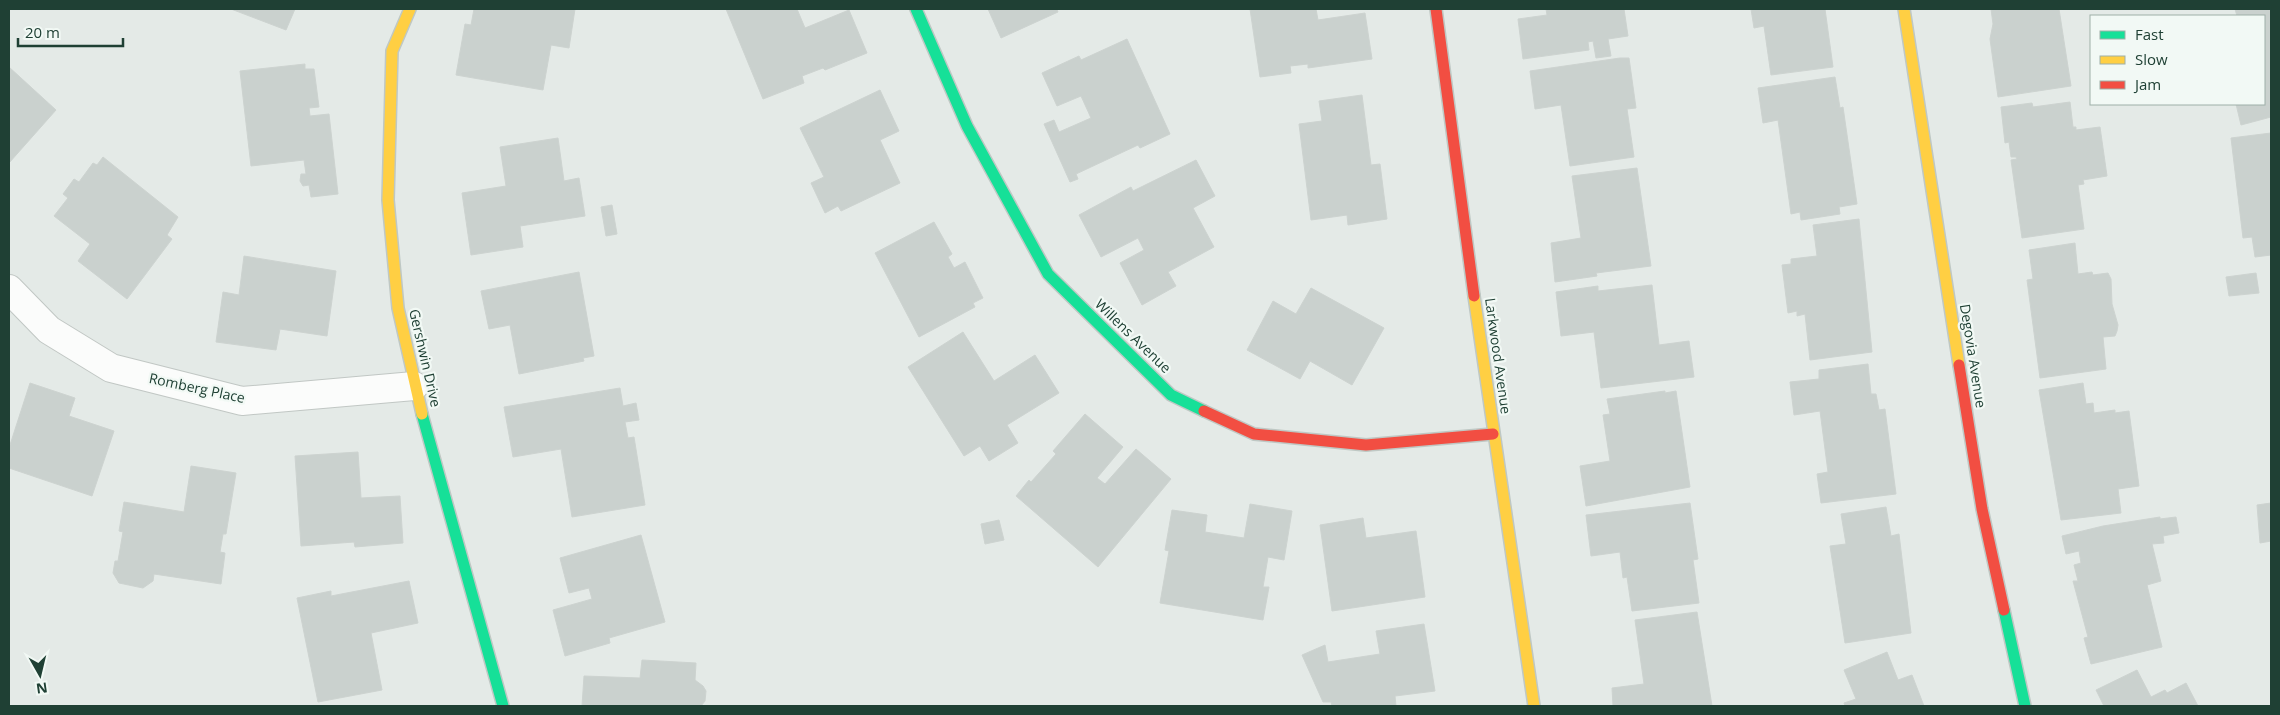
<svg xmlns="http://www.w3.org/2000/svg" width="2280" height="715" font-family="'Open Sans',sans-serif">
  <rect width="100%" height="100%" fill="#e4eae7"/>
  <path fill="#cad1ce" stroke="#cdd3d0" d="M231 9H295L286 30Z
    M474 9H575L569 48 551 45 543 90 456 75 465 24 471 25Z
    M726 9H797L805 28 849 10 867 53 825 70 823 68 802 76 804 83 763 99Z
    M988 9H1060L1057 10 1058 12 1001 38Z
    M1250 9H1316L1318 20 1365 13 1372 59 1308 68V64L1290 66 1291 73 1260 77Z
    M1546 9H1624L1628 36 1608 39 1611 56 1596 58 1593 41 1588 42 1589 50 1523 59 1518 19 1547 15Z
    M1751 9H1825L1833 67 1771 75 1764 26 1754 28Z
    M1991 9H2059L2071 86 1998 97 1990 39 1993 24Z
    M2235 9H2271V117L2241 125 2236 104H2264V16H2237Z
    M1127 39 1170 134 1140 148 1138 145 1076 174 1078 179 1070 182 1044 124 1054 120 1059 132 1091 118 1081 96 1057 106 1042 73 1079 56 1081 60Z
    M1620 58H1629L1636 108 1627 109 1634 157 1570 166 1561 105 1535 109 1530 71Z
    M305 64V69H314L319 107 309 108 310 116 329 114 338 194 311 197 309 185 303 186 300 181 301 174H306L304 160 251 166 240 71Z
    M9 67 56 110 9 163Z
    M1835 77 1840 108 1843 107 1857 204 1839 207 1840 214 1801 220 1800 212 1791 214 1778 120 1763 123 1758 88Z
    M880 90 899 131 880 140 900 183 841 211 838 206 825 213 811 183 824 177 800 128Z
    M1362 95 1371 165 1380 164 1387 219 1348 225 1347 215 1311 220 1299 124 1322 121 1319 101Z
    M2070 102 2073 127H2076V130L2100 127 2107 176 2083 180 2084 184 2078 185 2084 229 2022 238 2011 160 2017 159 2016 157H2011L2009 142 2005 143 2001 107 2032 103 2033 107Z
    M2271 133V255L2255 257 2252 237 2243 238 2231 138Z
    M558 138 564 181 579 178 585 216 520 226 523 247 471 255 462 193 506 186 500 147Z
    M103 157 178 217 167 235 172 239 127 299 78 261 90 244 54 216 68 198 63 194 74 179 79 182 93 163 97 165Z
    M1196 160 1215 196 1193 208 1214 247 1168 272 1176 286 1142 305 1120 263 1144 250 1138 238 1101 257 1079 215 1131 187 1133 191Z
    M1637 168 1651 266 1596 273 1597 276 1555 282 1551 243 1581 238 1572 176Z
    M612 205 617 234 606 236 601 207Z
    M1859 219 1872 352 1810 360 1805 314 1797 316V311L1788 313 1782 265 1791 264V259L1817 256 1813 225Z
    M934 222 952 254 948 257 954 268 965 262 983 298 973 303 975 307 919 337 875 253Z
    M2075 243 2078 274 2092 272 2093 275 2108 273 2111 279 2112 304 2118 325 2117 331 2115 336 2103 337 2106 369 2040 378 2027 280 2033 279 2029 250Z
    M244 256 336 271 327 336 280 329 276 350 216 342 223 292 239 295Z
    M579 272 594 356 583 358 584 361 519 374 510 325 489 329 481 291Z
    M2256 273 2259 293 2229 296 2226 277Z
    M1652 285 1659 345 1689 341 1694 377 1601 388 1594 332 1561 336 1556 292 1598 286V291Z
    M1311 288 1384 328 1352 385 1310 361 1300 379 1247 350 1273 301 1296 314Z
    M963 332 994 381 1035 355 1059 393 1007 425 1018 443 989 461 980 446 964 456 908 367Z
    M1868 364 1871 394H1876L1879 410 1885 409 1896 494 1821 503 1817 474 1828 472 1820 411 1794 415 1790 382 1819 379V370Z
    M30 383 75 398 69 416 114 431 92 496 9 468V448Z
    M2083 383 2086 404 2093 403 2094 413 2115 410V413L2129 411 2139 486 2118 489 2121 513 2061 520 2039 390Z
    M620 388 623 406 636 403 639 420 625 422 628 438 634 437 645 505 572 517 561 449 513 457 504 407Z
    M1665 391V393L1676 391 1690 487 1586 506 1580 466 1610 461 1603 415 1610 414 1607 399Z
    M1085 414 1123 447 1097 478 1105 484 1136 449 1171 479 1098 567 1016 496 1029 480 1031 482 1056 454 1053 451Z
    M358 452 361 498 400 496 403 543 355 547 354 542 301 546 295 456Z
    M191 466 236 473 226 534H223L220 552 225 553 221 584 154 574 153 581 143 588 119 583 113 573 115 561H118L123 532 119 531 124 502 184 512Z
    M1690 503 1698 559 1693 560 1699 603 1632 611 1627 577 1623 578 1620 552 1591 556 1586 515Z
    M2271 503V541L2260 543 2257 505Z
    M1250 504 1292 511 1284 560 1268 557 1263 587H1269L1263 620 1160 603 1169 551 1165 550 1172 510 1207 515 1205 532 1244 538Z
    M1886 507 1891 536 1899 534 1911 633 1845 643 1830 546 1846 544 1841 514Z
    M2160 517V519L2176 517 2179 533 2163 536 2164 543 2152 544 2161 581 2147 585 2162 647 2091 664 2084 638 2088 637 2073 581H2078L2074 565 2081 563 2079 551 2066 554 2062 536 2103 526Z
    M1363 518 1366 538 1416 531 1425 597 1332 611 1320 525Z
    M999 520 1004 540 985 544 981 524Z
    M641 535 665 622 609 638 610 643 565 656 553 610 592 599 589 588 569 593 560 558Z
    M409 581 418 623 371 633 382 690 318 702 297 598 331 591V596Z
    M1697 612 1712 706H1613L1612 688 1644 684 1635 620Z
    M1424 624 1435 691 1395 696 1396 706H1332L1331 702H1323L1302 655 1325 645 1328 662 1380 654 1376 631Z
    M1887 652 1898 680 1912 675 1924 706H1845L1844 703 1856 699 1844 670Z
    M642 660 696 663 695 680 703 686 706 691 705 701 701 706H582L584 676 640 678Z
    M2137 670 2151 697 2165 690 2167 693 2186 683 2198 706H2104L2096 690Z"/>
  <g fill="none" stroke-linecap="round" stroke-linejoin="round">
    <defs>
      <path id="street" d="M9 289 49 330 111 368 242 401 414 386"/>
      <path id="fast" d="M916 9 967 126 1048 274 1171 395 1204 411
        M422 414 503 706
        M2004 610 2025 706"/>
      <path id="slow" d="M410 9 392 51 388 200 398 308 422 414
        M1904 9 1959 365
        M1474 296 1534 706"/>
      <path id="jam" d="M1436 9 1474 296
        M1959 365 1982 509 2004 610
        M1204 411 1254 434 1366 445 1493 434"/>
    </defs>
    <use href="#street" stroke="#c1c7c4" stroke-width="30"/>
    <use href="#fast" stroke="#bfc8c4" stroke-width="14"/>
    <use href="#slow" stroke="#bfc8c4" stroke-width="14"/>
    <use href="#jam" stroke="#bfc8c4" stroke-width="14"/>
    <use href="#street" stroke="#fbfcfb" stroke-width="28"/>
    <use href="#fast" stroke="#16e098" stroke-width="11"/>
    <use href="#slow" stroke="#ffcf43" stroke-width="11"/>
    <use href="#jam" stroke="#f24e42" stroke-width="11"/>
  </g>
  <g text-anchor="middle" stroke-width="4.5" stroke-linejoin="round" paint-order="stroke">
    <g font-size="14" fill="#1f4034" stroke="#f2f9f5">
      <text transform="translate(1133 336) rotate(44)" y="5">Willens Avenue</text>
      <text transform="translate(1498 356) rotate(82)" y="5">Larkwood Avenue</text>
      <text transform="translate(1973 356) rotate(81)" y="5">Degovia Avenue</text>
      <text transform="translate(425 358) rotate(77)" y="5">Gershwin Drive</text>
      <text transform="translate(197 388) rotate(12)" y="5">Romberg Place</text>
    </g>
  </g>
  <rect width="2280" height="715" fill="none" stroke="#1f4034" stroke-width="20"/>
  <rect x="2090" y="15" width="175" height="90" fill="#f2f9f5" stroke="#9eafa8"/>
  <rect x="2100" y="31" width="25" height="8" fill="#16e098" stroke="#9eafa8"/>
  <text x="2135" y="40" font-size="15" fill="#1f4034">Fast</text>
  <rect x="2100" y="56" width="25" height="8" fill="#ffcf43" stroke="#9eafa8"/>
  <text x="2135" y="65" font-size="15" fill="#1f4034">Slow</text>
  <rect x="2100" y="81" width="25" height="8" fill="#f24e42" stroke="#9eafa8"/>
  <text x="2135" y="90" font-size="15" fill="#1f4034">Jam</text>
  <g transform="translate(40 675) rotate(172)" stroke="#f2f9f5" stroke-width="4" paint-order="stroke">
  <path d="M0-4L9 19L0 12L-9 19Z" fill="#1f4034"/>
  <text y="-8" font-size="14" font-weight="bold" text-anchor="middle" fill="#1f4034">N</text>
  </g>
  <path d="M18 38v8h105v-8" fill="none" stroke="#1f4034" stroke-width="2.5"/>
  <text x="25" y="38" font-size="15" fill="#1f4034" stroke="#f2f9f5" stroke-width="4" paint-order="stroke">20 m</text>
</svg>
